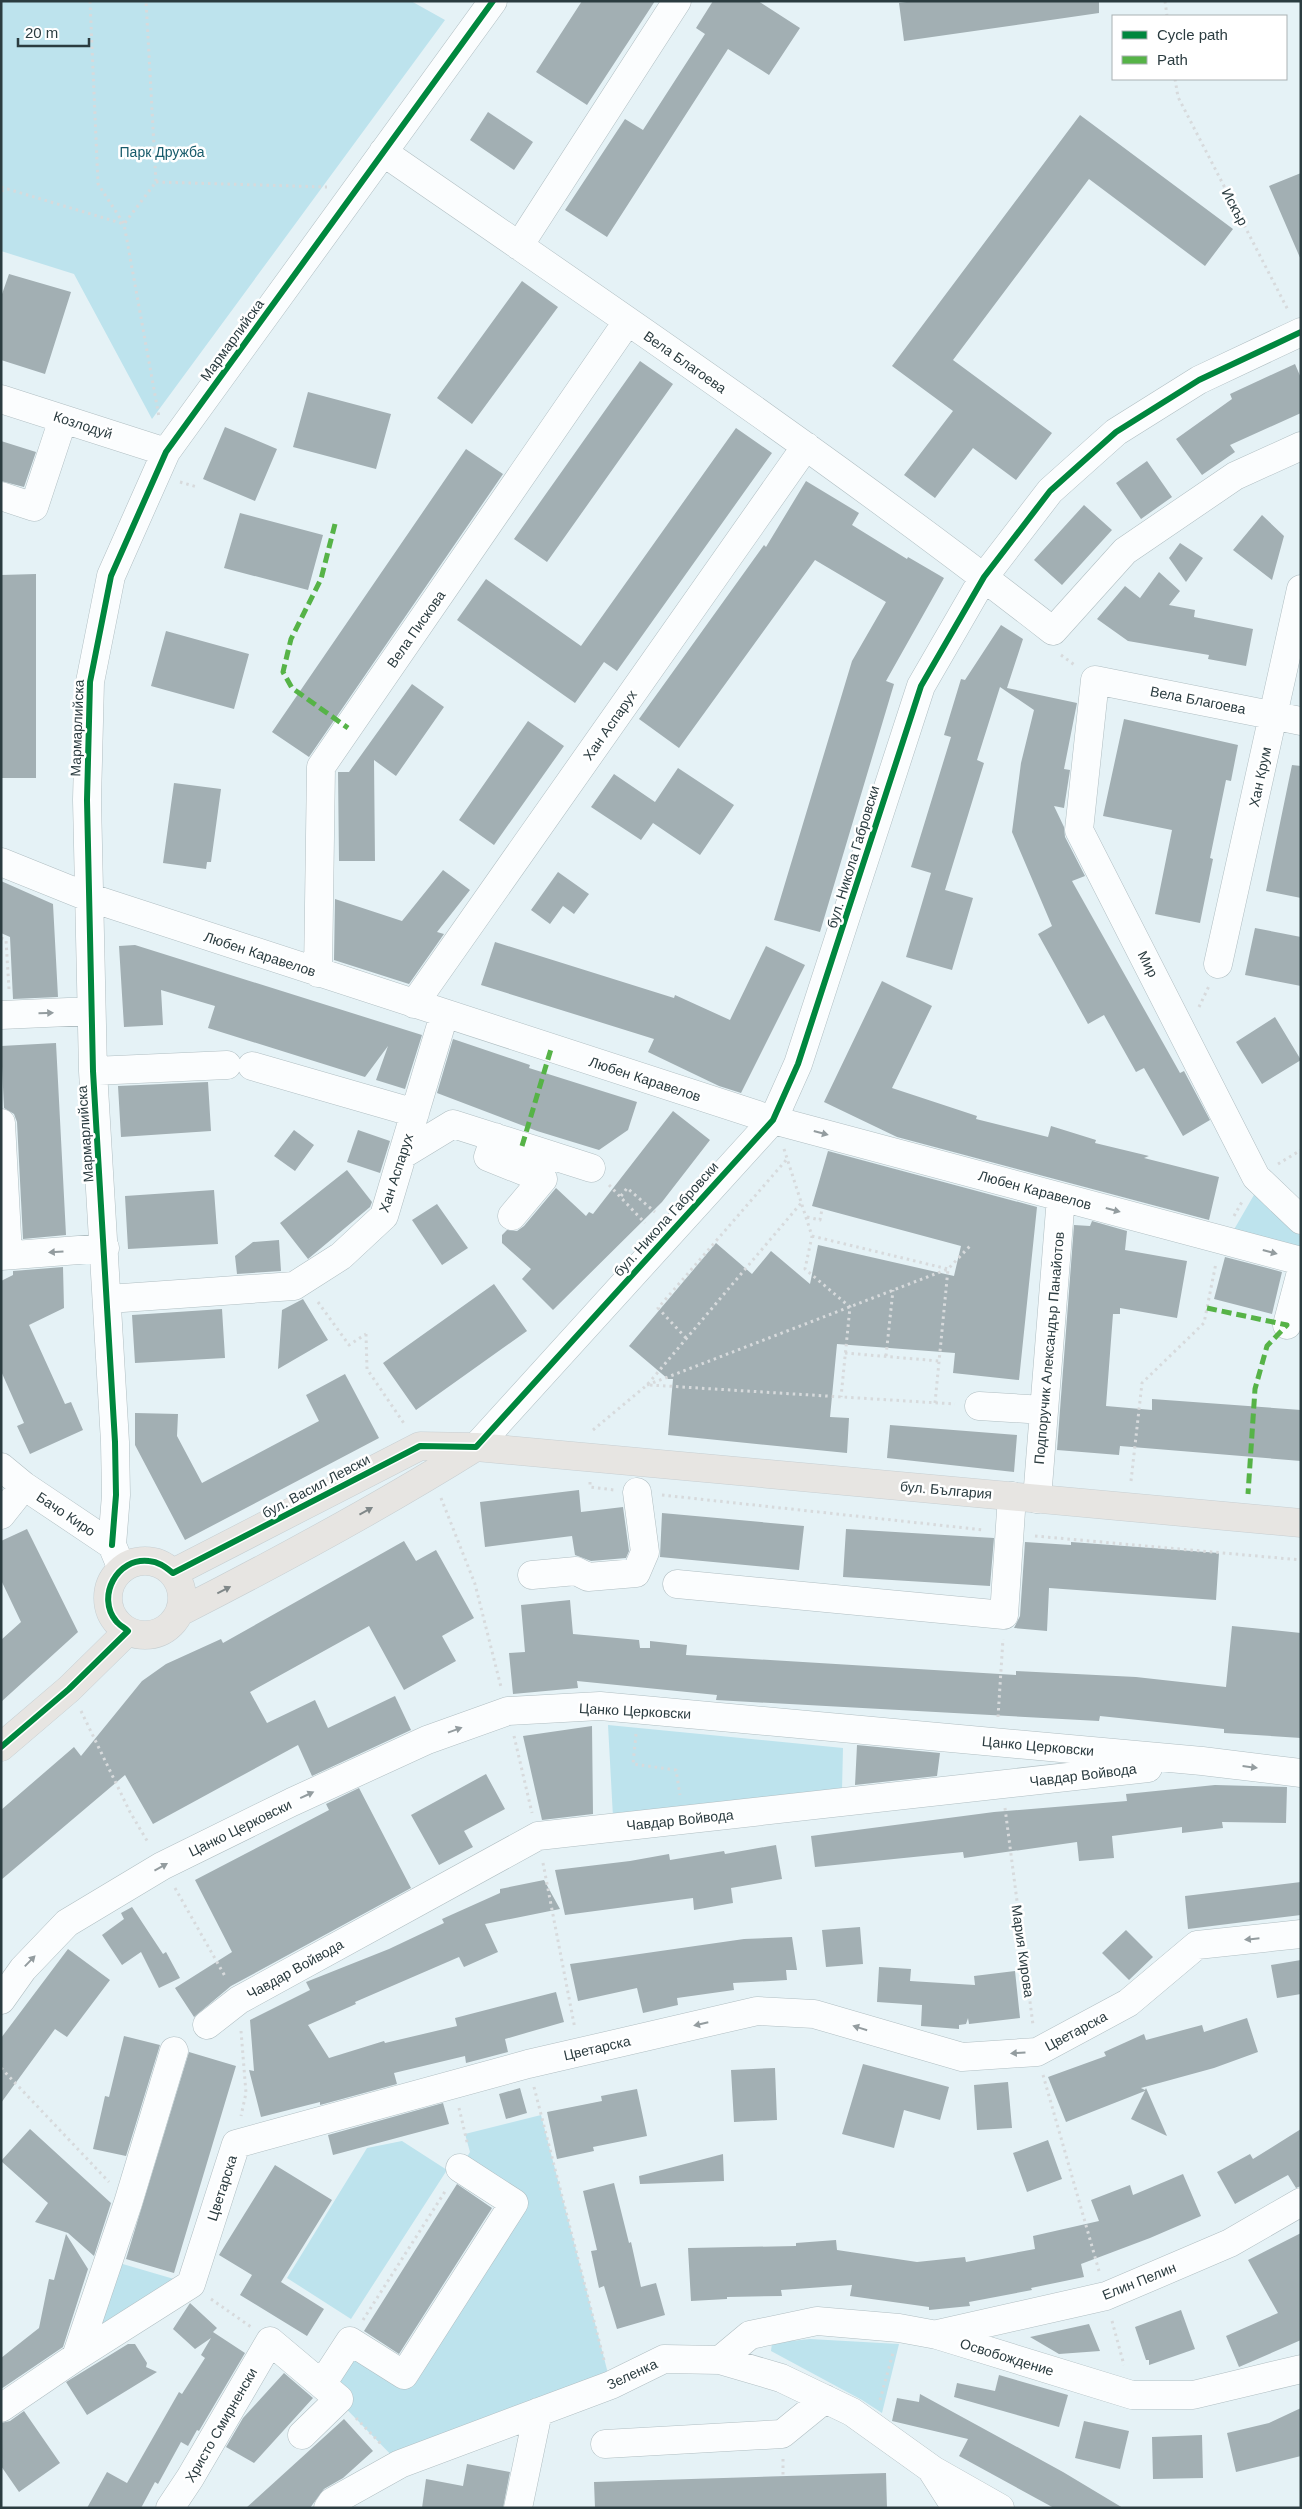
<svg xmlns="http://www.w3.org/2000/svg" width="1302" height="2509" font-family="Helvetica,sans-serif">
  <rect width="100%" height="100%" fill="#e5f2f6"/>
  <path fill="#bde3ed" d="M1 1H411L445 20 152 419 74 274 1 251Z
    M1258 1188 1301 1237V1248L1232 1233Z
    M608 1725 843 1748 842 1790 613 1817Z
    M541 2115 611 2385 400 2464 322 2384 350 2341 404 2375 514 2203 460 2168 470 2152 465 2134Z
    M402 2141 447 2170 351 2319 287 2278 367 2148Z
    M109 2260 191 2284 76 2357Z
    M810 2339 899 2344 882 2413 862 2400 771 2351 772 2343Z"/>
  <path fill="#a2afb3" d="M582 1H655L587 105 536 72Z
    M713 1H758L800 28 769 75 728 49 607 237 565 210 625 119 643 130 705 34 696 28Z
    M914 1H1099V13L904 41 899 3Z
    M488 112 533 142 514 170 470 140Z
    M1080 115 1233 229 1205 266 1089 179 953 360 1052 433 1016 480 973 448 935 498 904 475 953 411 892 366Z
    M1301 173V260L1269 186Z
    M9 274 71 292 45 374 1 360V297Z
    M522 281 558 307 472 424 437 398Z
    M640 361 673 384 547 562 514 539Z
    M1295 364 1301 378V413L1230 445 1235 452 1202 475 1176 439 1232 399 1230 394Z
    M308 392 391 414 376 469 293 447Z
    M225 427 277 449 255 501 203 479Z
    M736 428 772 453 617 671 604 662 575 703 457 620 486 579 581 646Z
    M1 441 36 452 24 487 1 481Z
    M466 449 503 474 309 757 272 732Z
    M1147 461 1172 497 1141 519 1116 483Z
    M806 481 859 513 852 525 907 559 908 557 944 578 886 681 894 684 820 932 774 920 852 661 886 602 815 560 679 748 639 719 764 545 766 547Z
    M1084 505 1112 530 1062 585 1034 560Z
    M240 513 323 535 308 590 224 568Z
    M1262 515 1284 536 1272 580 1233 550Z
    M1180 543 1203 558 1186 582 1169 558Z
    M1159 572 1180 591 1169 605 1195 610 1194 617 1253 629 1246 666 1208 659 1209 655 1128 641 1097 619 1125 586 1140 598Z
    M36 574V778H1V575Z
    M1001 625 1023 639 1007 688 1077 703 1064 769 1070 770 1064 808 1054 806 1064 827 1065 837 1085 876 1072 881 1180 1073 1184 1071 1210 1120 1183 1136 1144 1068 1136 1072 1104 1015 1088 1024 1038 934 1052 926 1012 832 1021 763 1034 710 1000 687 977 760 984 763 945 890 973 898 952 970 906 957 931 873 911 867 951 737 944 735 961 679 965 680Z
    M166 631 249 654 234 709 151 686Z
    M412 684 444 707 396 776 374 760 375 861H339L338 772H349Z
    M1124 719 1238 745 1231 781 1226 780 1210 858 1213 859 1200 923 1155 914 1172 830 1103 816Z
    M528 721 564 746 494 845 459 820Z
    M1292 765 1301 766V898L1266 891Z
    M678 768 734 805 700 855 653 823 641 840 591 807 614 774 655 802Z
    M174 783 221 789 211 862H207L206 869 163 863Z
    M443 870 470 890 437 932 444 934 409 984 334 960 335 899 402 921Z
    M558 872 589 894 574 914 563 906 550 924 531 910Z
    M1 881 53 904 58 997 13 999 10 937 1 933Z
    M1255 928 1301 937V986L1245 975Z
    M495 942 674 998 675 995 730 1020 766 946 805 965 741 1093 719 1086 648 1052 654 1039 481 985Z
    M135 945 422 1035 405 1089 376 1080 388 1046 365 1077 208 1028 215 1006 161 990 163 1025 124 1027 119 946Z
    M882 981 932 1006 892 1088 977 1116 976 1119 1048 1137 1051 1126 1096 1140 1095 1143 1149 1156 1144 1158 1219 1177 1209 1220 897 1137 824 1102Z
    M1275 1017 1301 1060 1262 1084 1236 1042Z
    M453 1039 530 1065 529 1068 637 1102 628 1130 599 1150 537 1131 437 1093Z
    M56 1043 66 1235 23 1239 17 1122 14 1114 4 1108 1 1046Z
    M208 1082 211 1131 121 1137 118 1086Z
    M673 1111 710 1140 662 1202 553 1310 522 1279 531 1269 502 1243V1235L507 1230 517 1231 524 1226 556 1188 586 1216 589 1212 593 1214Z
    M294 1130 314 1145 295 1171 274 1156Z
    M358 1130 390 1141 380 1173 347 1162Z
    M828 1151 1037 1207 1019 1380 953 1373 955 1353 837 1344 830 1417 849 1418 847 1453 668 1435 673 1379H668L629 1346 716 1243 752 1274 771 1251 810 1284 818 1245 954 1276 961 1246 812 1206Z
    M347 1170 372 1202 370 1207 308 1259 280 1223Z
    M214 1190 218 1244 128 1249 125 1196Z
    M437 1204 468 1248 442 1265 412 1220Z
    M1092 1221 1127 1231 1125 1250 1187 1261 1177 1318 1120 1308V1314H1113L1106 1406 1152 1410V1399L1301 1410V1461L1120 1446 1119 1455 1057 1450 1074 1225 1090 1226Z
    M279 1240 281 1271 237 1274 235 1256 253 1242Z
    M1225 1257 1282 1272 1272 1314 1214 1299Z
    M63 1267 64 1308 29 1325 65 1404 71 1402 83 1430 30 1454 17 1426 24 1423 1 1371V1281L13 1275V1271Z
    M494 1284 527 1331 416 1410 383 1363Z
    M303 1299 328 1340 278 1369 282 1310Z
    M222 1309 225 1358 135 1363 132 1315Z
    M345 1374 379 1438 185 1540 135 1445V1413L178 1414 177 1436 202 1483 319 1421 306 1395Z
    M890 1425 1017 1435 1014 1472 887 1458Z
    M579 1490 581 1512 623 1507 629 1551 626 1558 591 1561 575 1555 572 1536 485 1547 480 1502Z
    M662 1513 804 1526 799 1570 660 1557Z
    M27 1529 78 1632 1 1702V1640L21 1622 1 1580V1541Z
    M846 1529 994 1538 990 1586 843 1577Z
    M404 1541 416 1561 436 1550 474 1618 442 1636 456 1661 404 1690 369 1626 250 1692 267 1723 315 1700 328 1728 395 1696 411 1730 312 1776 298 1745 153 1824 125 1775 1 1880V1810L74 1747 81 1756 142 1681 166 1664 221 1639 223 1643Z
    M1025 1542 1071 1545V1542L1219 1553 1216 1600 1049 1588 1047 1631 1014 1628 1020 1616Z
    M570 1600 573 1634 639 1640 640 1648H650V1641L687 1645 686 1655 1016 1675V1671L1136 1677 1226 1687 1232 1626 1301 1633V1738L1224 1733V1729L1100 1716 1099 1721 716 1700 717 1695 577 1681 578 1688 513 1694 509 1653 525 1652 521 1605Z
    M592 1726 593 1814 542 1820 523 1736Z
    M857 1745 940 1753 937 1776 855 1785Z
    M486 1774 505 1809 464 1831 473 1847 439 1865 411 1815Z
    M1215 1785 1287 1787 1286 1823 1222 1822 1223 1828 1182 1833V1827L1112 1836 1114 1858 1079 1861 1077 1842 964 1858 963 1852 815 1867 811 1836 994 1812 1127 1801 1126 1794Z
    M359 1788 411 1888 231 1986 194 2017 175 1988 232 1952 195 1880 329 1810 326 1804Z
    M776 1845 782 1879 731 1888 733 1903 694 1910 693 1898 565 1915 555 1870 630 1861 669 1854 670 1860 724 1851 725 1854Z
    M544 1880 560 1909 485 1924 498 1952 464 1967 459 1957 355 2002 356 2004 308 2025 329 2058 384 2041 385 2043 457 2026 455 2018 556 1992 564 2022 505 2039 508 2052 466 2063 465 2056 394 2073 397 2084 320 2105V2102L261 2117 249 2070 254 2071 250 2020 310 1990 306 1982 389 1949 444 1923 442 1919 500 1893V1889Z
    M1301 1882V1915L1188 1929 1185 1896Z
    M132 1907 163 1954 166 1952 180 1978 159 1988 141 1952 122 1965 102 1935 124 1919 121 1913Z
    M860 1927 863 1964 826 1967 822 1930Z
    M1126 1930 1153 1957 1129 1980 1102 1953Z
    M792 1937 797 1970H786L787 1980 733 1983 734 1990 677 1998 678 2005 643 2013 637 1988 578 2001 570 1964 744 1939Z
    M68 1949 110 1980 67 2037 55 2029 1 2103V2038Z
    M1301 1960V1994L1277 1998 1271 1965Z
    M879 1967 911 1969 910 1981 975 1985 974 1976 1015 1971 1020 2018 969 2024 968 2018 966 2024 959 2025V2029L921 2026 922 2005 877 2002Z
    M1247 2018 1258 2052 1214 2068 1141 2088 1145 2090 1146 2088 1167 2136 1131 2119 1145 2091 1066 2122 1048 2077 1106 2056 1104 2052 1144 2034 1146 2040 1202 2025 1204 2032Z
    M124 2036 160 2045 126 2156 93 2149 105 2096 109 2097Z
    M189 2052 236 2066 174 2273 126 2259Z
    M863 2064 949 2087 940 2120 904 2110 894 2148 842 2134Z
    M775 2068 777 2120 734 2122 731 2070Z
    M1008 2082 1012 2128 977 2130 974 2085Z
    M520 2088 527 2113 506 2119 499 2094Z
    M637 2089 647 2136 593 2147 594 2151 557 2159 547 2112 602 2101 601 2096Z
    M443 2103 449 2124 333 2155 328 2135Z
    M30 2129 111 2203 94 2256 68 2233 35 2222 48 2203 1 2161Z
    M1301 2129V2186L1296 2188 1288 2175 1235 2204 1217 2172 1250 2154 1253 2159Z
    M1048 2140 1062 2179 1027 2192 1013 2153Z
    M723 2154 724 2181 640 2184 639 2176Z
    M275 2165 332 2200 281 2282 324 2309 307 2336 240 2295 252 2275 219 2255Z
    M1183 2174 1201 2216 1150 2238 1081 2264 1084 2277 1031 2288 1032 2290 969 2302 970 2306 929 2310V2307L850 2296 852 2285 781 2290 782 2296 727 2297V2299L691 2301 688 2248 796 2246V2243L836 2240 837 2250 917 2262 965 2257 966 2262 1035 2249 1033 2236 1099 2221 1091 2200 1130 2185 1133 2195Z
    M614 2183 629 2243 631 2242 641 2287 656 2283 665 2315 617 2329 604 2286 599 2288 591 2251 597 2250 583 2191Z
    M457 2184 492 2208 399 2354 364 2331Z
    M1301 2233V2340L1239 2367 1226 2336 1278 2313 1248 2260Z
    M66 2234 88 2269 63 2347 1 2389V2358L39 2328 49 2279 54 2280Z
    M190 2303 217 2328 213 2332 245 2353 199 2431 197 2430 188 2446 181 2442 158 2484 155 2482 141 2508H87L107 2472 127 2483 179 2392 182 2394 205 2358 201 2355 211 2338 195 2349 173 2329Z
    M1181 2310 1195 2349 1149 2365V2360H1146L1135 2327Z
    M1089 2324 1100 2351 1059 2354 1030 2337Z
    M128 2344H135L147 2363 146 2367 157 2372 87 2415 66 2382Z
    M284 2373 313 2398 254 2463 226 2447 243 2418Z
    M999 2375 1068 2395 1059 2427 954 2397 957 2383 995 2391Z
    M920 2394 1063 2472 1123 2508H1054L959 2456 968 2439 892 2421 897 2398 919 2402Z
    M1301 2408V2456L1236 2472 1227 2433 1269 2423Z
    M24 2411 60 2463 19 2492 1 2466V2423L10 2421Z
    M344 2419 373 2451 343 2478 324 2489 310 2508H246Z
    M1084 2421 1129 2431 1120 2469 1075 2458Z
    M1202 2435 1203 2478 1153 2479 1152 2437Z
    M467 2464 510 2472 503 2508H422L426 2479 463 2486Z
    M886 2473 887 2508H595L594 2482Z"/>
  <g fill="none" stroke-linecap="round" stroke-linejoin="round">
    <defs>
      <path id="minor" d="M383 152C609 308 837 462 1053 631L1125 551 1235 476 1301 446
        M519 246 677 1
        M1 399 166 452
        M1 496 34 507 63 419
        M1301 721 1095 680 1079 830 1256 1177 1301 1220
        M1 862 88 897 773 1120 1301 1261
        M1218 964 1301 589
        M318 973 321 767 627 322
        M414 1004 806 446
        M1 1015 91 1011
        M252 1066 415 1113
        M93 1071 227 1065
        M1 1123 8 1255
        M495 1137 488 1157 543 1179 512 1216
        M402 1155 453 1124 591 1168
        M1 1256 105 1248
        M108 1299 294 1286 341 1256 384 1216 444 1015
        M1287 1325 1301 1272
        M979 1406 1044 1410
        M476 1447 773 1120 798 1064 921 686 984 577 1050 491 1116 432 1199 380 1301 332
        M1 1467 24 1486 112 1545 122 1569
        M1037 1499 1061 1197
        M1 1515 24 1486
        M112 1545 116 1495 115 1442 93 1071 87 800 90 682 111 576 166 452 493 1
        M532 1575 576 1571 588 1577 636 1573 645 1552 637 1492
        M677 1584 1004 1615 1012 1496
        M1 2000 23 1969 67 1923 162 1866 292 1802 427 1740 508 1711 600 1706 1202 1761 1301 1773
        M207 2025 239 2000 538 1836 1148 1768
        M938 2334 1106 2296 1230 2243 1301 2202
        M76 2357 128 2203 174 2051
        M720 2360 750 2335 817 2321 899 2328 937 2335 1132 2395H1193L1301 2369
        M322 2384 350 2341 404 2375 514 2203 460 2168
        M1 2408 76 2357 191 2284 236 2144 528 2064 757 2011 814 2014 962 2057 1037 2052 1128 2003 1197 1945 1301 1934
        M605 2444 782 2434 825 2399
        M933 2472 956 2508
        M170 2508 190 2478 270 2341 339 2399 302 2435
        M328 2508 332 2502 400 2464 611 2385 664 2359 720 2360 781 2378 852 2412 933 2470 1000 2508
        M518 2508 538 2412"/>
      <path id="major" d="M108 1598a37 37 0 1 1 74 0a37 37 0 1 1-74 0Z
        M173 1573 420 1446 476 1447 1301 1523
        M180 1612C280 1561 380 1507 476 1447
        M1 1747 69 1689 128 1631"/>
    </defs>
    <use href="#minor" stroke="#b0bec2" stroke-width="29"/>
    <use href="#major" stroke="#c7cfd2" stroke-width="29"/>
    <path stroke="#d7dadc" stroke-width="3" stroke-dasharray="2.5 4" stroke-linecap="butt" d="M90 1 98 184 124 224 159 417
      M1165 1 1167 16
      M1175 79 1178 97 1288 310
      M156 182 327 187
      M1 187 124 224 156 182 146 1
      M1 191 8 189
      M180 482 197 487
      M1061 655 1076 666
      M1 938 6 940 9 989
      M1199 1007 1209 986
      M784 1149 812 1236 805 1269 850 1307 841 1397
      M1278 1164 1301 1150
      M609 1185 645 1223
      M621 1196 627 1188 655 1212
      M1234 1216 1243 1200
      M807 1217 820 1220 822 1209
      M812 1236 948 1269
      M318 1302 349 1345 366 1334
      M366 1334 367 1369 405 1425
      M686 1338 658 1308 787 1159
      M845 1353 939 1361
      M886 1356 893 1290
      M647 1385 948 1269 970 1246
      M650 1385 955 1404
      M935 1403 948 1269
      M593 1430 647 1385 802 1202
      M1131 1481 1142 1383 1204 1323 1216 1263
      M590 1482V1487L614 1490
      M662 1495 984 1530
      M441 1498 475 1584 501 1687
      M1035 1536 1301 1560
      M1 1631V1633
      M81 1711 130 1812 149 1844
      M998 1717 1003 1639
      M636 1734 633 1764 676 1770 680 1795
      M514 1736 532 1813
      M1005 1808 1033 2025
      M543 1863 575 2029
      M175 1888 226 1978
      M241 2031 246 2093 241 2116
      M1 2068 109 2182
      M1043 2075 1099 2271
      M534 2087 604 2360
      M459 2108 468 2146
      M211 2299 251 2327
      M363 2320 446 2190
      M1112 2321 1124 2365
      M880 2400 893 2353
      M356 2418 383 2446
      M783 2459V2476"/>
    <use href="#minor" stroke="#fbfdfe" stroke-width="28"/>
    <use href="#major" stroke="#e7e5e2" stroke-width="28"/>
    <path stroke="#56b347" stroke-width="5" stroke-dasharray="10 5" stroke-linecap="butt" d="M335 524 321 579 291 639 283 672 292 688 348 728
      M522 1146 551 1049
      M1207 1308 1287 1325 1267 1346 1255 1389 1248 1494"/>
    <defs>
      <path id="cycleway" d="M112 1545 116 1495 115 1442 93 1071 87 800 90 682 111 576 166 452 493 1
        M1 1747 69 1689 128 1631C125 1628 119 1625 116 1621 96 1597 117 1557 149 1561 159 1562 165 1567 173 1573L420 1446 476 1447 773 1120 798 1064 921 686 984 577 1050 491 1116 432 1199 380 1301 332"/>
    </defs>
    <use href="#cycleway" stroke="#fff" stroke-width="9"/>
    <use href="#cycleway" stroke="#00873e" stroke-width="6"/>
  </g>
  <defs><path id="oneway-solid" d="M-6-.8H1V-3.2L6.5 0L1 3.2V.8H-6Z" transform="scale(1.25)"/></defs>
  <g fill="#939c9f">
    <use href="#oneway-solid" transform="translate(46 1013) rotate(-2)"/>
    <use href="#oneway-solid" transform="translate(821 1133) rotate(15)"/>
    <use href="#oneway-solid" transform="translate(1113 1210) rotate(15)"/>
    <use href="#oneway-solid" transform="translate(56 1252) rotate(176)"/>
    <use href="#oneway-solid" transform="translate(1270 1252) rotate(15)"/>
    <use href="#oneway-solid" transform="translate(455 1730) rotate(-20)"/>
    <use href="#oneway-solid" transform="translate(1250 1767) rotate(7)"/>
    <use href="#oneway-solid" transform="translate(307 1795) rotate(-25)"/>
    <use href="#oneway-solid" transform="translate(161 1867) rotate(-29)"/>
    <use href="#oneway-solid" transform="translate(1252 1939) rotate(174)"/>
    <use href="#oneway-solid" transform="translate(30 1961) rotate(-46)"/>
    <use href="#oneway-solid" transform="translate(701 2024) rotate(167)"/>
    <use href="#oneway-solid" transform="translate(860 2028) rotate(-163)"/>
    <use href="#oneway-solid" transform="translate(1018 2053) rotate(176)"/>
  </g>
  <g fill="#808889">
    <use href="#oneway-solid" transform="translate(366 1511) rotate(-29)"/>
    <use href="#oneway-solid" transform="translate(224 1590) rotate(-27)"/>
  </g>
  <g text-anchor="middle" stroke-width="5" stroke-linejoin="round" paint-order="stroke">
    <g font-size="14" fill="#175b6b" stroke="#fff">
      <text x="162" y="157">Парк Дружба</text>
    </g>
    <g font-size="14" fill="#2b3c40" stroke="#fff">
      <text transform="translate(1235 207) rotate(62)" y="5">Искър</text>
      <text transform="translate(232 340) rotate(-54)" y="5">Мармарлийска</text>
      <text transform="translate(685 362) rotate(35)" y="5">Вела Благоева</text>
      <text transform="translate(83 425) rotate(18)" y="5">Козлодуй</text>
      <text transform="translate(416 629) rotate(-55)" y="5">Вела Пискова</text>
      <text transform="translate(1198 700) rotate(11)" y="5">Вела Благоева</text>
      <text transform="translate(610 725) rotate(-55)" y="5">Хан Аспарух</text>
      <text transform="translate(77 728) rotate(-88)" y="5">Мармарлийска</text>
      <text transform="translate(1260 777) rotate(-78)" y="5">Хан Крум</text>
      <text transform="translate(853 857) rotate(-73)" y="5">бул. Никола Габровски</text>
      <text transform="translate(260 954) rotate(18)" y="5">Любен Каравелов</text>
      <text transform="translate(1148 964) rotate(63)" y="5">Мир</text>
      <text transform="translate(645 1079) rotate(18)" y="5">Любен Каравелов</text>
      <text transform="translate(85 1134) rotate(-94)" y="5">Мармарлийска</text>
      <text transform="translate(396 1173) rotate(-72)" y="5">Хан Аспарух</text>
      <text transform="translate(1035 1190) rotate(15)" y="5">Любен Каравелов</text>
      <text transform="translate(666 1219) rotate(-48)" y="5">бул. Никола Габровски</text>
      <text transform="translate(1049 1348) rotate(-85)" y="5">Подпоручик Александър Панайотов</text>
      <text transform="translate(316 1486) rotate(-28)" y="5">бул. Васил Левски</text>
      <text transform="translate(946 1490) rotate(5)" y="5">бул. България</text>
      <text transform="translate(66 1514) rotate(34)" y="5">Бачо Киро</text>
      <text transform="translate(635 1711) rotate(3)" y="5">Цанко Церковски</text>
      <text transform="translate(1038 1746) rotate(5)" y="5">Цанко Церковски</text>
      <text transform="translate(1083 1775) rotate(-7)" y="5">Чавдар Войвода</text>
      <text transform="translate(680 1820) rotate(-6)" y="5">Чавдар Войвода</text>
      <text transform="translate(240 1828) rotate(-26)" y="5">Цанко Церковски</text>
      <text transform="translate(1023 1951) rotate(82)" y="5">Мария Кирова</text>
      <text transform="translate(295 1969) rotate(-29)" y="5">Чавдар Войвода</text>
      <text transform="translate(1076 2031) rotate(-28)" y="5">Цветарска</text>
      <text transform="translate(597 2048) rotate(-13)" y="5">Цветарска</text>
      <text transform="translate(222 2188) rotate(-72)" y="5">Цветарска</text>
      <text transform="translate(1139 2281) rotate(-22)" y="5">Елин Пелин</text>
      <text transform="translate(1007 2357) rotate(17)" y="5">Освобождение</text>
      <text transform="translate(632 2374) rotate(-25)" y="5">Зеленка</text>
      <text transform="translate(221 2425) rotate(-60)" y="5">Христо Смирненски</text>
    </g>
  </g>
  <rect width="1302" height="2509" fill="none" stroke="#2b3c40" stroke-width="5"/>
  <rect x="1112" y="15" width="175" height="65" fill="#ffffff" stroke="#aab1b3"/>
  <rect x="1122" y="31" width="25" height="8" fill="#00873e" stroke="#aab1b3"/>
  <text x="1157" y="40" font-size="15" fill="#2b3c40">Cycle path</text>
  <rect x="1122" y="56" width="25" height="8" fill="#56b347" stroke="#aab1b3"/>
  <text x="1157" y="65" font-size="15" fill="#2b3c40">Path</text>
  <path d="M18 38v8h71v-8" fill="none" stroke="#2b3c40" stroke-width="2.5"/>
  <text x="25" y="38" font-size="15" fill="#2b3c40" stroke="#ffffff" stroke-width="4" paint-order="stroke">20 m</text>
</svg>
